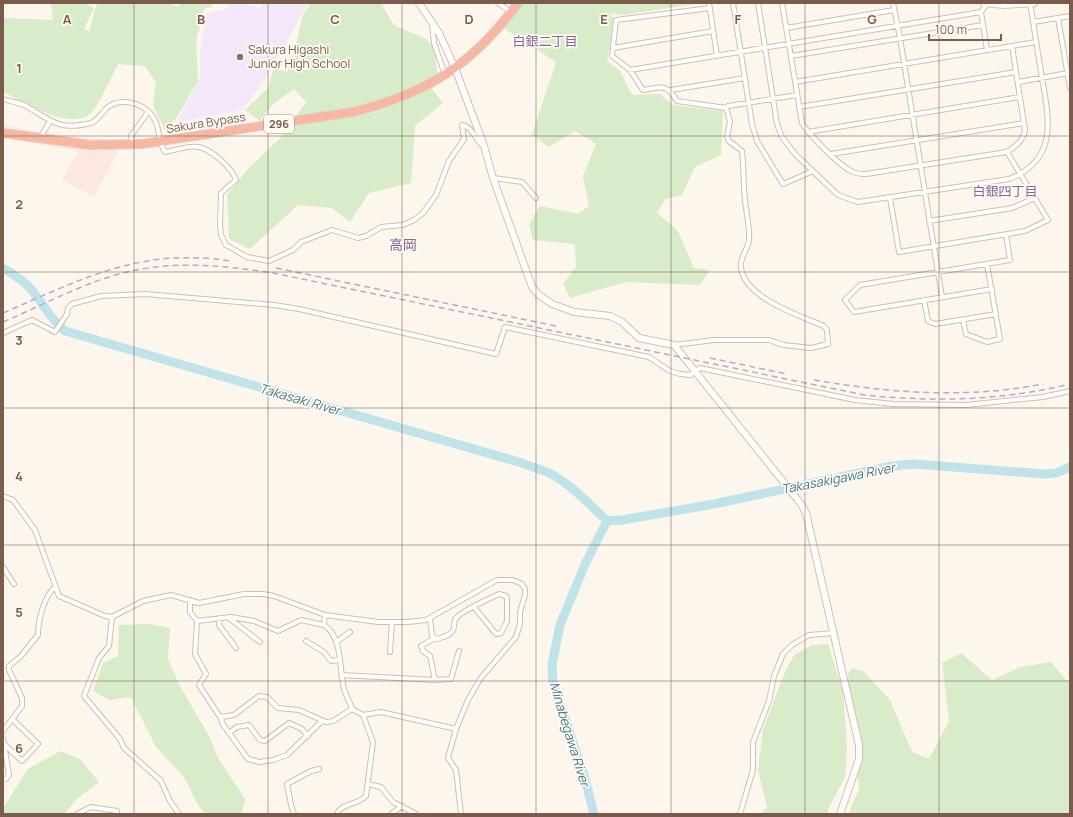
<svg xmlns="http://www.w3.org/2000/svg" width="1073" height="817" font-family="Manrope,'Noto Sans JP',sans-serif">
  <rect width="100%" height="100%" fill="#fdf6ec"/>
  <path fill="#fde8e0" d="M3 125 68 137 124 140 94 197 62 180 79 151 3 138Z"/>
  <path fill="#f3e8fa" d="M230 3H244L260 8 264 3H308L275 64 243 110 177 122 200 77V50L207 13 226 9Z"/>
  <path fill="#d8ecc9" d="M51 3H85L94 8 84 29 89 31 97 3H167L179 7V3H211L212 7 204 9 196 41 198 81 177 117 165 130 153 105 156 83 145 66 118 64C113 74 96 111 89 115 68 130 24 102 4 92L3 18 53 20Z
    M312 3H381L394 25 426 39 435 49 436 64 439 79 432 89 443 103 415 126 411 183 369 193 350 222 332 208 298 205 250 249 229 239 227 195 247 170 280 138 306 102 294 89 273 104 260 121 245 110 268 88 274 68 287 72C290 63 294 54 296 45 300 31 300 13 312 3Z
    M521 3H695V4L623 15 610 13 615 20 607 61 620 71 632 95 660 94 673 105 723 111 721 155 695 167 682 195 665 199 657 213 678 231 694 268 710 270 700 285 626 282 570 298 563 284 576 267 575 244 533 240 529 224 540 206 578 214 589 206 583 176 596 144 575 131 549 147 532 135 556 62 503 28Z
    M149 624 170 628 168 659 180 686 210 738 219 760 245 799 242 814H205L198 805 184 777 156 747 131 697 109 700 93 691 103 663 118 656 119 625Z
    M828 644 843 691 847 748 845 777 828 809 829 814H761L767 807 758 770 763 729 785 672 794 655 812 645Z
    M961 653 992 680 1020 667 1051 662 1066 680H1070V814H850L849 812 859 789 848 673 852 668 863 671 890 700 912 752 929 759 949 721 942 663Z
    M60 751 80 759 99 782 78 798 64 814H3V808L28 769Z"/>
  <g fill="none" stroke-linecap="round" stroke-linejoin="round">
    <path stroke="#bfe3e8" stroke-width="9" d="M3 268C12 274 22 279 29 287 42 301 50 319 65 331L522 463C531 467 541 469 549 473 571 484 589 504 607 521L622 520 714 504 892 466 914 464 1045 474 1056 473 1070 467
      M594 814 584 775 553 683 552 665 560 625 586 562 607 521"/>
    <defs>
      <path id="street" d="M498 3 511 12
        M709 3 717 56
        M733 3 752 124 757 141 783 184 813 171
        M758 3 777 124 782 137 795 154 838 195 858 202 1009 179C1061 159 1048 115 1041 72 1037 49 1034 26 1030 3
        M782 3 802 123C809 135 839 165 851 171 856 174 861 174 866 174L1007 152C1016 146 1023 141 1025 130L1012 46
        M893 3 900 38
        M710 8 616 20 612 56 630 70 643 90C662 87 666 83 677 101L726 108
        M981 12 987 50
        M1058 18 1070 88
        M1033 22 1070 16
        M432 24 434 43 445 75
        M786 28 894 10
        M900 38 942 297
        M613 48 713 31
        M791 56 983 25
        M630 70 981 12 987 4
        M795 82 1036 42
        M1018 82 1068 73
        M671 90 745 78
        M3 99C11 102 19 102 26 106 52 121 59 131 91 123 97 121 100 115 104 111 115 97 136 101 148 111 162 123 156 140 165 152 175 150 189 145 199 147 212 150 232 168 236 180L221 193 220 225 221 235 226 245 247 257 269 261 293 250 301 242 332 230 358 238 366 236 381 227 403 225 414 220 423 213 436 195 449 161 464 139 462 125C473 127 475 140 483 146
        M799 107 1016 72
        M808 132 1020 97
        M40 138 50 121
        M132 144 131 136 148 112
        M831 154 1024 123
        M493 178 522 182 536 198
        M890 198 899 252 1025 231 1048 220 1007 152
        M929 221 1012 208 1035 198
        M992 289 854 312 845 300 860 285 1010 260 1006 235
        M924 300 928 321 935 324 996 314
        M963 320 966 334 987 342 1000 339 987 264
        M3 333 32 320 55 332 67 314 68 308 72 304 101 296 145 294 274 305 299 309 496 354 505 327 649 357 670 371 680 374 690 375 700 368 855 400 893 404 966 405 1043 397 1070 391
        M674 345 714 340H769L784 345 811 348 828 344 827 330 824 326C800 316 745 298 741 268 739 258 748 250 749 240 750 226 746 213 745 200 743 183 744 167 742 151L729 141 727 137 730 121 726 108 728 106 797 95
        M3 496 13 500 35 530 59 596 105 616 112 617 143 601 171 595 199 603 244 594H263L274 596 325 615 378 622H408L426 620 497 580H513L522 584 525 589V595L520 612V624L516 637 480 679 468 700 456 729
        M3 567 14 584
        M190 600V612L197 621 231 617 254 621 278 631 301 620 324 625
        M325 615 324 625C343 637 339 669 344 689 346 696 350 702 352 709L363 715 373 742 366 796C358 805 341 803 337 814
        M112 617 109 646 99 658 84 696 120 739 124 748 161 781 170 801 179 814
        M220 618 219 625 236 648
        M229 618 260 642
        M430 618 432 636 437 639C443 637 453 635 454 627 454 624 454 621 456 618 465 609 487 600 499 594L506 596 507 599V621L501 633 496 634 474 607
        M197 621 195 654 206 674 199 685 220 717 234 715 259 696 267 697 278 708 299 710 326 722 333 721 352 709
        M306 641 324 652 331 661 339 660
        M336 642 350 632
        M390 652 392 622
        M341 675 435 680 430 656 423 651 421 646 435 638
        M435 680 451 679 459 651
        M363 715 381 712 456 729 448 758 456 770 461 814
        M221 716 222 723 248 759 259 762 273 760 287 755 322 721
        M3 731 22 706V698L9 670V666L21 656 38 635C38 621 44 596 55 587
        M229 733 237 727 249 725 260 740 265 741 289 723 302 729 308 736
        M3 738 9 775 6 779 3 780
        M4 744 22 761 38 744 12 719
        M368 784 381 787 393 802 416 814
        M77 814 91 807 117 811V814
        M294 814 291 805 287 784 311 771 319 769
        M391 814 402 806
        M740 814 753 770V742L769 701 774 676 783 654 792 645 809 635 834 633"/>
      <path id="secondary" d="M419 3 439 33 455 68 484 146 493 178 532 287 539 295 552 304 574 312 610 316 622 322 639 338 674 345 801 504 806 513 859 745V759L840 814
        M984 3 1004 5 1034 3"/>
      <path id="highway" d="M3 133 90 145 142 144 353 112C428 93 472 65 518 3"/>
    </defs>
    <use href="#street" stroke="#d1beb0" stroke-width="6"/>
    <use href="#secondary" stroke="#d6c0b0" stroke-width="8"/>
    <use href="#highway" stroke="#dad1cd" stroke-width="10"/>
    <use href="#street" stroke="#fff" stroke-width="4"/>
    <use href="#secondary" stroke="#fff" stroke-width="6"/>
    <use href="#highway" stroke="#f7b7a3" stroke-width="8"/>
    <path stroke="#b9a8c9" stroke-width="1.5" stroke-dasharray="6 4" stroke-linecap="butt" d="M276 268 556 326
      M3 313C82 279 141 247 230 261
      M3 322C41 306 79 285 119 274 170 260 221 265 273 273L864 395C935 402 1000 401 1070 384
      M710 358 787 374
      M814 380C891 393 966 399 1043 384"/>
  </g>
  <path fill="none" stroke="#7a5c4d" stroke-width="1" stroke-opacity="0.55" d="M134 3V814M268 3V814M402 3V814M536 3V814M671 3V814M805 3V814M939 3V814M3 136H1070M3 272H1070M3 408H1070M3 545H1070M3 681H1070"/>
  <circle fill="#8d6e63" stroke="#fffaf3" stroke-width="1.5" cx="240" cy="57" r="4"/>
  <g text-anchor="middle" stroke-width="3.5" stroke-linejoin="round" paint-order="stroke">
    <rect fill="#fffaf3" stroke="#a28b7f" stroke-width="1" x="264" y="115" width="30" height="18" rx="3"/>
    <g font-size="11" font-weight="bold" fill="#7a5c4d">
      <text x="279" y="128">296</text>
    </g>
    <g font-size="12" fill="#785e54" stroke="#fffaf3" text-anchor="start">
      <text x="248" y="54">Sakura Higashi<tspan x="248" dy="14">Junior High School</tspan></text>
    </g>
    <g font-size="12" fill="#7a5c4d" stroke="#fffaf3">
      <text transform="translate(206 123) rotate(-9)" y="4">Sakura Bypass</text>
    </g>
    <g font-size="13" fill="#846695" stroke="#fffaf3">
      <text x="545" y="46">白銀二丁目</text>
      <text x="1005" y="196">白銀四丁目</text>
    </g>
    <g font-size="13" font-style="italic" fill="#437c86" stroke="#fffaf3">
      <text transform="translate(300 399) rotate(16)" y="5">Takasaki River</text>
      <text transform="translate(838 478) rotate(-11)" y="5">Takasakigawa River</text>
      <text transform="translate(570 734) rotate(73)" y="5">Minabegawa River</text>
    </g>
    <g font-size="14" fill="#846695" stroke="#fffaf3">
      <text x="403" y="250">高岡</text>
    </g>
  </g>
  <g font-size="13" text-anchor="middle" font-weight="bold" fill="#7a5c4d" stroke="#fffaf3" stroke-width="3.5" stroke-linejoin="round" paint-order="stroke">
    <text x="67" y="24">A</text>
    <text x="201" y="24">B</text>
    <text x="335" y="24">C</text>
    <text x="469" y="24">D</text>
    <text x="604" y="24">E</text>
    <text x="738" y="24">F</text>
    <text x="872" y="24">G</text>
    <text x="19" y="73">1</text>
    <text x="19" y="209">2</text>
    <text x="19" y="345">3</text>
    <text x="19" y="481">4</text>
    <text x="19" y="617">5</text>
    <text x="19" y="753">6</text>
  </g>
  <rect width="1073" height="817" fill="none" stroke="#7a5c4d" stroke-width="8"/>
  <path d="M929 34v6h72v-6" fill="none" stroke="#7a5c4d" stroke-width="2"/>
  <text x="935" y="34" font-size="12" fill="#7a5c4d" stroke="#fffaf3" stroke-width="3" paint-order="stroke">100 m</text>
</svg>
